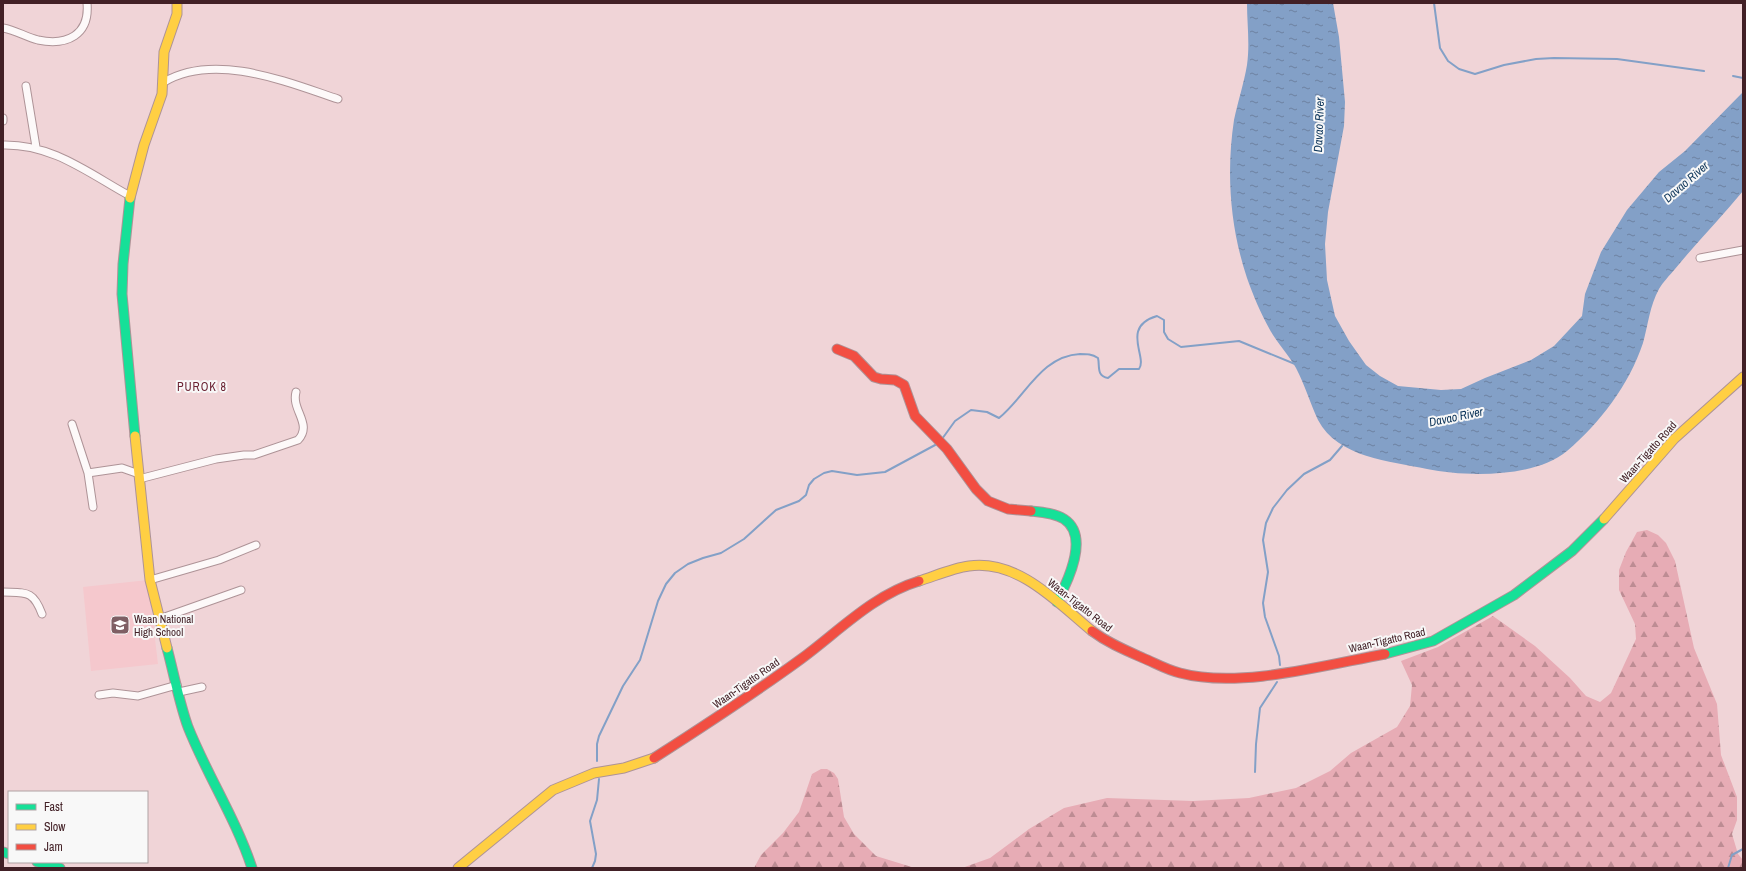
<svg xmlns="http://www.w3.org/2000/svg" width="1746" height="871" font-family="'Archivo Narrow',sans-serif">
  <defs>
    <pattern id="forest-firs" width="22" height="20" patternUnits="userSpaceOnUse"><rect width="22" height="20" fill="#e7acb5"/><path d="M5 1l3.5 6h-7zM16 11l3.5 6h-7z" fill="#bd8c93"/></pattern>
    <pattern id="water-ripples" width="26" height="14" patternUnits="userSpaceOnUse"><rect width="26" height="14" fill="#83a0c7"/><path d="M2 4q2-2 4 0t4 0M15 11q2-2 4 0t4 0" fill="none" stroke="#6d82a1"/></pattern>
  </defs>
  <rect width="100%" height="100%" fill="#f0d4d7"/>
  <path fill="#f5c8cd" d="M148 580 158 664 91 671 83 587Z"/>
  <path fill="url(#forest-firs)" d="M1647 530 1658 535 1666 543 1675 561 1694 648 1717 704 1721 755 1737 797V820L1732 834 1738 854 1743 860V868H962L990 858 1029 829 1064 808 1107 798 1193 801 1249 798 1296 788 1330 771 1351 753 1397 727 1410 706 1412 685 1401 661 1438 647 1493 616 1535 646 1570 678 1586 696 1600 702 1611 693 1636 639 1635 624 1619 590V570L1626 552 1637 532Z
    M821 769H827L834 773 838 779 844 817 854 834 876 856 915 868H754L761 855 783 833 799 812 812 774Z"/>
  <path fill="url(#water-ripples)" d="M1247 3H1333L1339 37 1345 102 1344 126 1328 212 1325 244 1327 280 1335 316 1349 341 1366 365 1380 376 1398 386 1441 390 1461 389 1485 378 1531 360 1554 346 1582 316 1585 294 1601 252 1627 210 1659 172 1685 151 1743 92V191C1721 218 1697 242 1675 269 1670 275 1663 282 1659 289 1650 305 1648 325 1643 343 1629 385 1600 423 1567 451 1535 478 1466 477 1427 469 1390 461 1338 458 1318 420 1310 403 1305 385 1296 368 1289 355 1277 343 1270 330 1261 314 1253 295 1247 278 1230 227 1226 173 1234 120 1238 101 1244 83 1247 65 1250 44 1247 24 1247 3Z"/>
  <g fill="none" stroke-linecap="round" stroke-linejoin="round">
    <path stroke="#83a0c7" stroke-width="2" d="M1434 3 1440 48 1448 61 1459 69 1475 74 1504 65 1536 59 1554 58 1617 59 1704 71
      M1733 76 1743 78
      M942 439 955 421 971 410 987 412 999 418C1026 396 1041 356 1080 354 1087 354 1092 354 1098 358 1100 366 1096 376 1108 378L1119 369H1139C1148 357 1120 327 1157 316L1164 320V332L1168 339 1181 347 1239 341 1295 364
      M1280 665 1279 656 1265 617 1263 603 1268 572 1263 540 1266 523 1273 508 1287 490 1304 474 1330 460 1342 446
      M597 761V744L599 736 623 686 640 660 658 601 666 584 675 573 688 564 703 558 721 553 744 539 776 510 799 501 806 495 809 485 814 479 824 473 832 471 857 475 885 472 937 444
      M1255 772 1256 744 1260 708 1277 682
      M592 868 595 861 596 854 590 821 597 800 599 779
      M1728 868 1732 855 1743 849"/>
    <defs>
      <path id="street" d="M3 28C15 30 26 37 38 40 67 46 90 35 87 3
        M164 82C215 52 287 82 338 99
        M26 86 36 147
        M3 118V121
        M3 145C53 144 88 173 130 196
        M1700 258 1743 250
        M72 424 88 473
        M139 479 216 459 244 455H254L298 440C313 424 291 410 296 392
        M93 507 88 473 122 468 139 474
        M150 580 219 560 256 545
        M3 592C26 593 33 590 42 614
        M159 619 241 590
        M179 692 202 687
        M99 695 113 693 138 696 177 685"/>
      <path id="fast" d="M130 198 123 264 122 294 135 436
        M1031 511C1041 512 1055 513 1064 519 1090 536 1068 581 1057 602
        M167 648C174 674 179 702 188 727 207 775 236 819 252 868
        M1385 654 1433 641 1514 595 1572 551 1604 519
        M3 852 9 854
        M37 862 60 868"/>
      <path id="slow" d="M130 198 144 145 162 94 164 52 177 14V3
        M135 436 150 580 167 648
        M1604 519 1674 439 1743 377
        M919 581C935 576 953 568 969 566 1018 559 1058 603 1092 631
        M458 868 553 790 594 773 624 768 654 758"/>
      <path id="jam" d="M837 349 854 356 874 377 881 379 895 380 904 385 915 416 947 449 976 489 988 501 1008 509 1031 511
        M1092 631C1108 643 1125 650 1143 658 1155 663 1167 670 1180 673 1239 689 1325 665 1385 654
        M654 758C704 726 753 694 801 659 839 631 873 595 919 581"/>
    </defs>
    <use href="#street" stroke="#ae9397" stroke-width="9"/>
    <use href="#fast" stroke="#ae9397" stroke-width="11"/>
    <use href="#slow" stroke="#ae9397" stroke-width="11"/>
    <use href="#jam" stroke="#ae9397" stroke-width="11"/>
    <use href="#street" stroke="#fdf9f9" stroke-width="7"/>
    <use href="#fast" stroke="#16e098" stroke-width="9"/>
    <use href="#slow" stroke="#ffcf43" stroke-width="9"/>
    <use href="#jam" stroke="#f24e42" stroke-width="9"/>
  </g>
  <defs>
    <symbol id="school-square" viewBox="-11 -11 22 22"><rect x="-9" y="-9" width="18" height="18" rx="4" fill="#7f5f64" stroke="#f8f8f8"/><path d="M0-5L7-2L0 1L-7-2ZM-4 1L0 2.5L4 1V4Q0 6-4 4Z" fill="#fff"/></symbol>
  </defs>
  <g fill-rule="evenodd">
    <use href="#school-square" x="109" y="614" width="22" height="22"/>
  </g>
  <g text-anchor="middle" stroke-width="4" stroke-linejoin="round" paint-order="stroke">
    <g font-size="11" fill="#422026" stroke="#f8f8f8">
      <text transform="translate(1648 452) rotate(-48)" y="4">Waan-Tigatto Road</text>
      <text transform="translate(1080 605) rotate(38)" y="4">Waan-Tigatto Road</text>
      <text transform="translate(1387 640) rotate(-13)" y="4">Waan-Tigatto Road</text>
      <text transform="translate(746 683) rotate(-35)" y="4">Waan-Tigatto Road</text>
    </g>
    <g font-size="11" fill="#422026" stroke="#f8f8f8" text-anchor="start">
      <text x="134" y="623">Waan National<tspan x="134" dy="13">High School</tspan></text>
    </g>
    <g font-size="12" font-style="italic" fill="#0d355a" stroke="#f8f8f8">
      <text transform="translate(1319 125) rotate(-88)" y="4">Davao River</text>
      <text transform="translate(1686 182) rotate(-41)" y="4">Davao River</text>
      <text transform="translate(1456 417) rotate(-12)" y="4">Davao River</text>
    </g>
    <g font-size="12" letter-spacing="1" fill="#6b2333" stroke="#f8f8f8">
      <text x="202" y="391">PUROK 8</text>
    </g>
  </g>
  <rect width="1746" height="871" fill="none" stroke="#422026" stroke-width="8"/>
  <rect x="8" y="791" width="140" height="72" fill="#f8f8f8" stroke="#afa2a4"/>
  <rect x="16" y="804" width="20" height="6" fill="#16e098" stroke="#afa2a4"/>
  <text x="44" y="811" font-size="12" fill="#422026">Fast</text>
  <rect x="16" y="824" width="20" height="6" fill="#ffcf43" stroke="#afa2a4"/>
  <text x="44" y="831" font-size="12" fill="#422026">Slow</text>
  <rect x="16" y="844" width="20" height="6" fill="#f24e42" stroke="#afa2a4"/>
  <text x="44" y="851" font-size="12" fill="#422026">Jam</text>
</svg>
